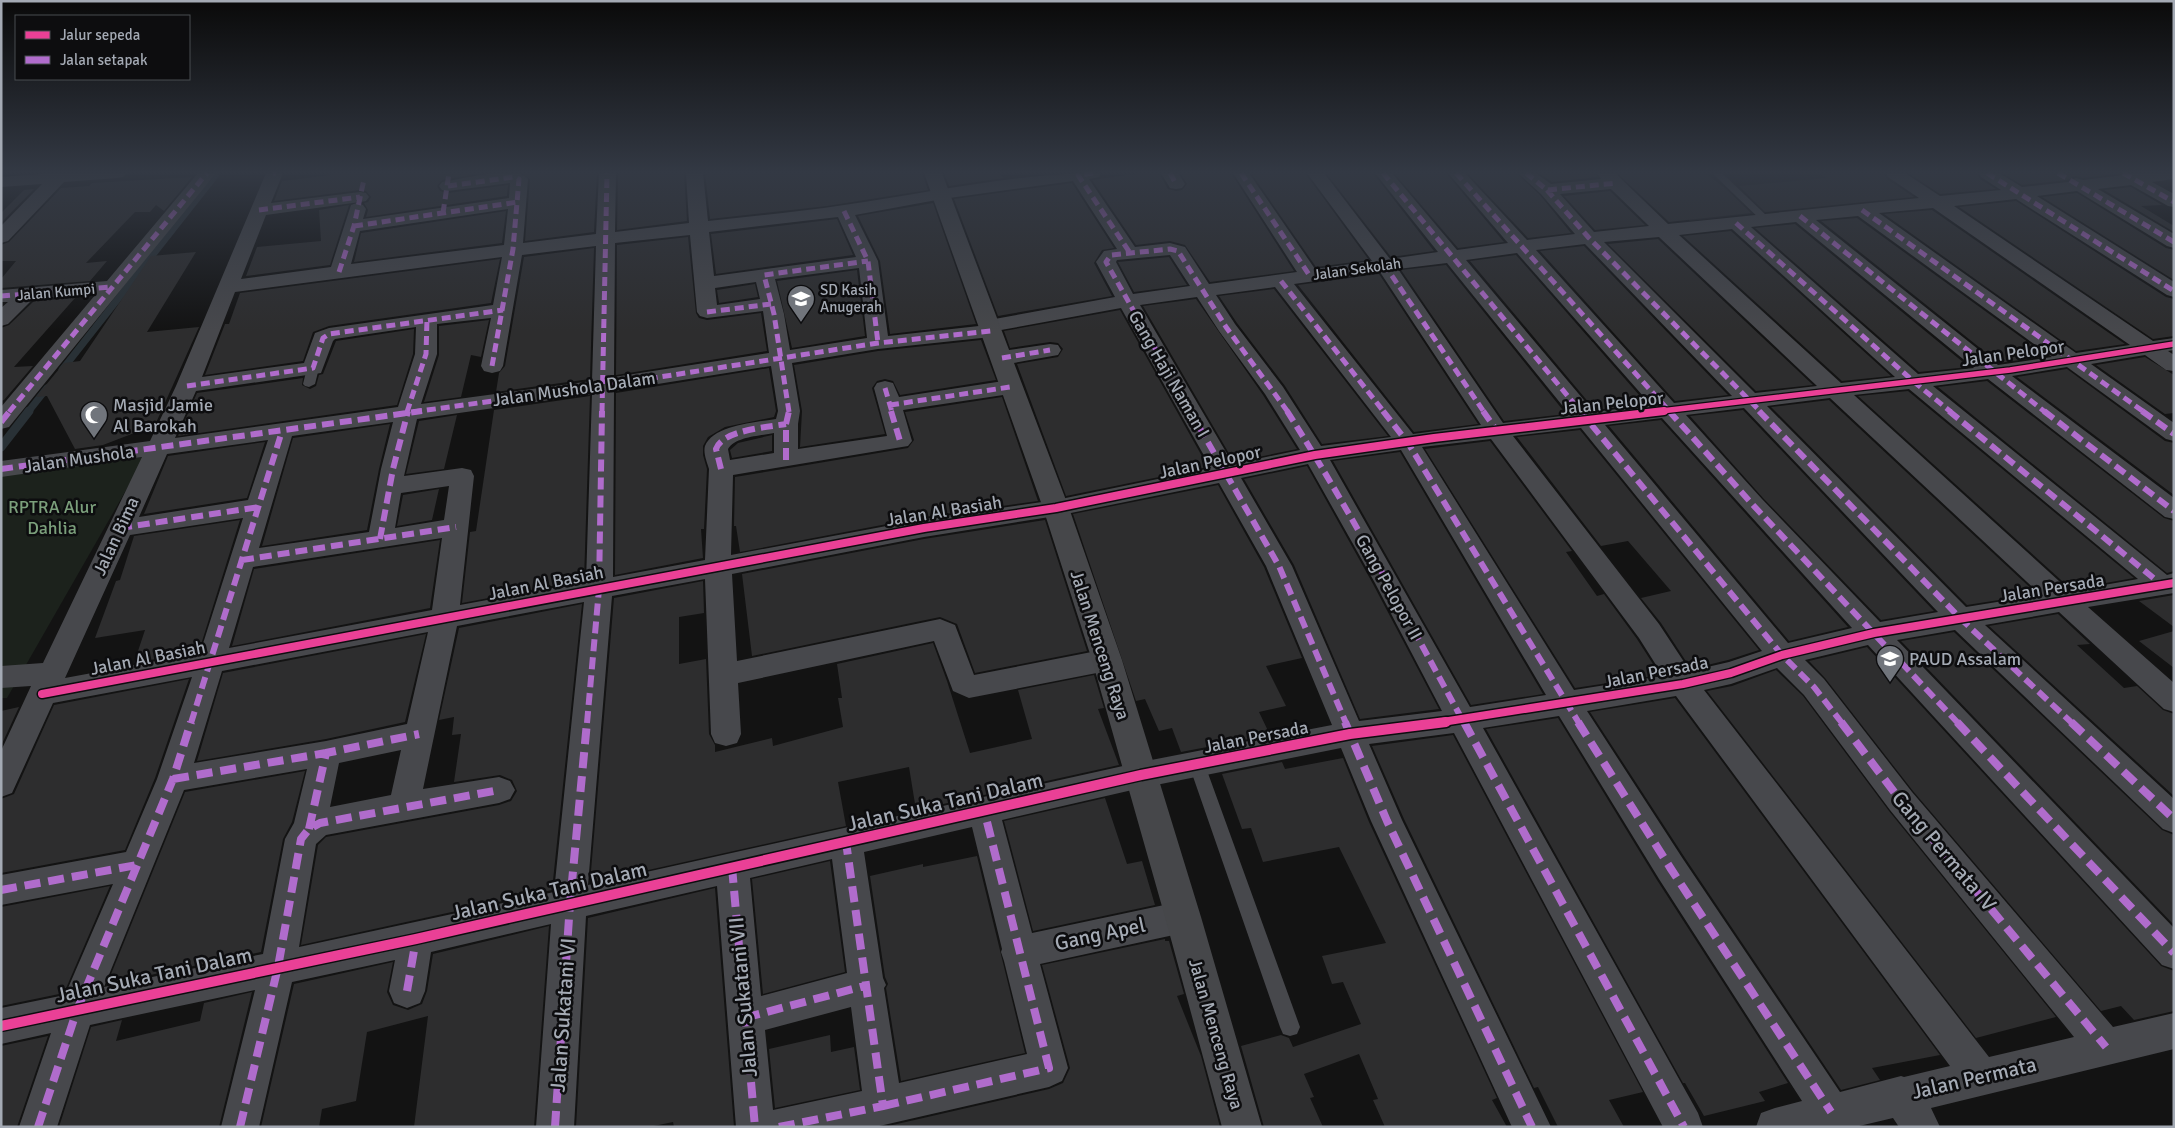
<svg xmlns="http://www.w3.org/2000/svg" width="2175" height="1128" font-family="Signika,sans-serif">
  <rect width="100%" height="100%" fill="#131313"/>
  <path fill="#1d1d1f" d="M1635 173H1885L1917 195 1690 221Z"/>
  <path fill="#1c221c" d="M145 457 7 698H1V472Z"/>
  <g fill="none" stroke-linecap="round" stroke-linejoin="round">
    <path stroke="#293136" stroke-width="7" d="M62 370 217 173
      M28 412 47 388"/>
    <path stroke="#293136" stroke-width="9" d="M1 447 29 411"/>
  </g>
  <path fill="#2d2d2e" d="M331 173H484L442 180 437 186 440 191 448 193 508 185 507 196 366 217 368 210 364 203 368 202 371 197 366 191 360 190 274 201 282 181 331 175Z
    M521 173H597L594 232 525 241 530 179Z
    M618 173H684L687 221 617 230Z
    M705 173H922L928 190 827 206 710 219Z
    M944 173H999L1004 178 949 186Z
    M1141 173H1159L1168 189 1176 191 1182 190 1187 184 1180 173H1231L1294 271 1210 282 1185 245 1170 241 1136 245 1092 180Z
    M1251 173H1305L1369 260 1316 267Z
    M1326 173H1373L1434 251 1391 257Z
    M1394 173H1446L1504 242 1458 248Z
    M1467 173H1516L1540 195 1571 233 1528 238Z
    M1539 173H1595L1598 177 1552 182Z
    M1617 173H1705L1725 188 1751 213 1669 222Z
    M1819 173H1884L1887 179 1914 197 1765 212 1739 186 1826 178Z
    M1908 173H1977L1980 179 1996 189 1940 194Z
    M2002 173H2124L2083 178 2075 176 2067 180 2022 185Z
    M192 177 164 211 156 205 150 212H135L86 263 107 261 90 281 1 288V279L16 261H1V245L9 242 61 188 89 186 92 183Z
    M1072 183 1114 248 1102 250 1094 263 1112 296 998 316 954 199Z
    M2131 187 2162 205 2141 206 2174 226V232L2104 190Z
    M34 189 1 223V213L24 190Z
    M1610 191 1645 225 1595 230 1564 196Z
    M2077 193 2166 248 2174 250V280L2042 197Z
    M2016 201 2166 297 2174 299V336L2153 339 1959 207Z
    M933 203 976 324 890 334 880 261 858 216Z
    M349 205 330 265 246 276 257 247 321 241 319 210Z
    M1932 210 2125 344 2076 351 1884 214Z
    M506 211 502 243 354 262 361 233Z
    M1857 218 2047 356 1999 363 1821 221Z
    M837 219 853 255 716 274 711 234Z
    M1795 224 1969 367 1919 372 1755 228Z
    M1731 231 1891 376 1842 381 1683 236Z
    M688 237 696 313 699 318 707 320 761 313 767 351 616 375 617 245Z
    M1658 239 1813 385 1756 391 1608 244Z
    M1584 246 1728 395 1675 401 1540 251Z
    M594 248 590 379 496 392 499 373 505 366 524 257Z
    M196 252 147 332 199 327 155 425 103 445 75 449 47 396 36 397 64 363 80 361 151 256Z
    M1516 255 1647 404 1595 410 1470 261Z
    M1169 257 1187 285 1134 292 1118 262Z
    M500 259 491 303 329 326 313 332 303 361 205 375 225 324H229L240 293Z
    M1446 265 1566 414 1504 421 1401 270Z
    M857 270 865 336 792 348 777 281Z
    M1379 274 1478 424 1414 432 1298 285Z
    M755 284 758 297 719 303 717 290Z
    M1274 289 1388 436 1322 444 1285 386 1237 323 1219 296Z
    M75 298 14 367 33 366 4 400 1 401V328L9 325 34 301Z
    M1196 299 1263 395 1297 449 1234 462 1143 306Z
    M1120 310 1208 467 1066 496 1017 364 1058 357 1063 349 1058 343 1050 342 1010 348 1004 331Z
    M489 320 481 357 471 355 461 397 424 402 439 355V326Z
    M414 329 413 354 397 405 178 436 197 393 303 378 302 385 310 389 316 386 319 375 323 374 336 341Z
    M981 340 996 380 900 395 893 381 885 379 877 381 872 388 885 434 800 447 802 411 794 365 878 351Z
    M2145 357 2174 375V413L2165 414 2096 365Z
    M769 368 776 411 774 417 725 427 708 437 703 446V455L707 469 704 529H701L703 558 615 575 616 393Z
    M2067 369 2165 441 2174 443V495L2017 377Z
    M1987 381 2164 518 2174 521V571L2167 573 1938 387Z
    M1908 391 2134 578 2071 589 1858 396Z
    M590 396 584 580 462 603 470 532 476 531 494 410Z
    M1002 397 1038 501 924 517 740 552 736 526H734L735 477 908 448 914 440 905 412Z
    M1829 400 2037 594 1967 605 1771 407Z
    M1743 410 1934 611 1881 620 1763 498 1690 416Z
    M457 415 444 469 406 474 419 421Z
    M1661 420 1848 627 1789 641 1609 426Z
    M390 424 379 469 367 530 262 546 293 438Z
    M1580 430 1759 650 1728 660 1691 669 1661 623 1641 598 1671 591 1628 541 1601 546 1517 437Z
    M772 435V451L732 458 730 450 738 443Z
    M1490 441 1572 551 1566 552 1597 596 1604 594 1637 639 1660 675 1575 688 1425 449Z
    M265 442 247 498 144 514 168 456Z
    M1400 452 1543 694 1471 705 1333 461Z
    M1307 466 1373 584 1439 709 1360 719 1294 565 1244 479Z
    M1218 485 1264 567 1302 658 1266 666 1286 706 1259 712 1270 735 1181 752 1172 728 1159 731 1145 699 1136 701 1073 514Z
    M439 489 432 520 397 526 403 495Z
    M240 520 199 651 134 663 145 630 95 638 116 581 120 580 134 536Z
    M1045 520 1087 651 975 673 957 624 940 617 752 656 742 574 924 539Z
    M440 540 430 608 232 646 254 569Z
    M703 581 704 613 679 617V664L706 659 709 734 715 745V752L772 738 773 746 843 727 838 698H842L837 664 933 643 947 681 970 753 1032 739 1018 690 1094 675 1104 708 1098 709 1119 765 916 810 909 767 838 782 846 826 590 883 614 598Z
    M2174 595V627L2139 601Z
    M582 604 552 890 301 945 318 845 326 837 499 805 511 801 517 791 512 780 500 775 454 782 461 734 452 735 454 717 439 720 459 628Z
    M2058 614 2090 644 2077 645 2124 688 2137 686 2163 710 2174 714V796L1989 626Z
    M2174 631V668L2139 641Z
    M1954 632 2162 830 2174 835V925L1901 641Z
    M426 634 405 722 326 739 197 761 223 673Z
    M1867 647 2161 966 2174 971V1011L2134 1020 2121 1006 2101 1011 1913 791 1825 678 1809 661Z
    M1776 670 1803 696 1889 811 2056 1017 1976 1038 1707 691 1732 686Z
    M189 679 155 778 125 850 1 873V799L14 794 54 705Z
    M1675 698 1940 1055 1872 1068 1880 1080 1841 1090 1685 858 1590 712Z
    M19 707 1 746V711Z
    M1558 718 1657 880 1788 1083 1759 1092 1765 1101 1704 1116 1685 1083H1683L1486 729Z
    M1453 735 1643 1092 1609 1100 1624 1127H1558L1538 1087 1534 1088 1404 819 1372 746Z
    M1343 758 1369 822 1497 1098 1492 1100 1507 1127H1385L1373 1100 1378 1099 1359 1054 1304 1074 1314 1097 1310 1098 1323 1127H1264L1241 1046 1281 1035 1289 1038 1293 1047 1361 1024 1343 982 1332 984 1322 956 1386 943 1339 847 1263 862 1251 828 1242 829 1222 774 1282 762 1285 769Z
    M305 771 292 822 283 839 261 952 107 984 185 792Z
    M1105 798 1127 864 1142 861 1155 905 1033 931 1004 821Z
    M977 856 1025 1053 901 1081 886 988 888 984 885 977 870 876 923 864V867Z
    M830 861 845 972 763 994 752 879Z
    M110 886 64 993 1 1006V907Z
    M715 888 734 1127H674L673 1122 649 1127H576L588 918Z
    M549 926 534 1127H414L428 1016 367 1032 356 1101 322 1109 319 1127H261L294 984 393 962 387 992 393 1005 408 1010 422 1004 427 991 433 954Z
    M1165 939V941H1169L1184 994 1177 996 1201 1056 1220 1127H884L1049 1089 1063 1083 1070 1068 1042 965Z
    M252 992 219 1127H59L91 1027 122 1020 116 1041 200 1021 204 1003Z
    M830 1035 831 1052 854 1047 860 1090 775 1108 769 1049Z
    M48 1036 17 1127H1V1046Z"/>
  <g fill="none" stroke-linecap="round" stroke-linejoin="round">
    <path fill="#47484c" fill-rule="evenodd" d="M1712 173H1722L1769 218V222H1763Z
      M313 365 319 368 315 384 309 387 305 386 303 384 307 368Z
      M1197 758 1203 760 1205 765 1300 1027 1297 1034 1290 1036 1283 1034 1280 1027 1189 765 1191 760Z"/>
    <path fill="#47484c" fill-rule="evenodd" d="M54 173H126L123 177 117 178 64 182 8 241 1 243V226L42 184 1 187V177Z
      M198 173H216L9 427 1 429V407L96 294 33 299 8 324 1 326V308L8 302H1V290L107 281Z
      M266 173H283L271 203 360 192 366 193 369 197 366 201 360 202 266 215 241 279 331 267 351 205 357 203 363 205 366 209 363 219 509 198 510 183 448 191 442 190 439 186 442 182 448 181C464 178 519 165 528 179L523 243 596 234 599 173H616L615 232 689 223 686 173H703L708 221C753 216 799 212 844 205 930 193 1015 173 1101 173L1099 177 1089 179 1135 247 1170 243 1185 247 1209 284 1297 272 1233 173H1249L1315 269 1372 261 1307 173H1324L1390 259 1438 252 1375 173H1392L1457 250 1508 243 1448 173H1465L1527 240 1575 234 1541 194 1518 173H1536L1551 184 1601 179 1597 173H1615L1668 224 1919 198 1888 177 1886 173H1905L1940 196 2001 190 1981 177 1979 173H1999L2022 187 2068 182 2076 178 2083 180 2124 175 2127 173H2174V179L2152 182 2174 194V207L2168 206 2131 185 2098 189 2174 234V248L2167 246 2077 191 2037 196 2174 282V297L2167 295 2016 199 1954 206 2153 341 2174 338V350L2168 351 2174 355V371L2166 370 2145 355 2091 364 2174 423V441L2166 439 2067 367 2012 376 2174 498V519L2165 517 1988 379 1933 386 2167 575 2174 573V593L2088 607 2174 683V712L2164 709 2059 612 1985 625 2174 799V833L2163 829 1955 630 1897 640 2174 928V969L2162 965 1868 645 1805 660 1824 679 1912 792 2113 1027 2174 1013V1049L1931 1108 1940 1127H1899L1893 1118 1855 1127H1756L1761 1113 1775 1108 1802 1101 1659 879 1559 716 1483 728 1698 1113 1703 1127H1663L1454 733 1369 744 1402 820 1551 1127H1512L1371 821 1341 748 1141 788 1002 820 1032 933 1183 901 1195 906 1200 917 1195 928 1183 933 1040 964 1068 1068 1062 1081 1049 1087 875 1127H736L717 886 586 916 574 1127H536L551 924 431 952 425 991 420 1003 407 1008 394 1003 389 991 395 960 292 982 259 1127H221L255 990 90 1025 57 1127H19L51 1033 1 1044V1008L65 995 113 884 1 905V875L126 852 157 779 192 677 53 703 12 793 1 797V751L31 686 1 688V666L43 663 142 457 1 477V461L150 441 176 386ZM1073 181 1117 249 1104 251 1096 262 1115 297 989 320 982 322 979 326 888 336 878 261 855 215 942 199ZM1611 189 1649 226 1594 232 1560 194ZM1933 208 2130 345 2076 353 1879 213ZM508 209 504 245 351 264 360 231ZM1858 216 2052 357 1998 365 1816 220ZM838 217 856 257 714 276 709 232ZM1796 222 1974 368 1918 374 1751 227ZM1732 229 1895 377 1841 383 1679 235ZM690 235 697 312 700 316 707 318 763 311 769 353 614 377 615 243ZM1659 237 1817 386 1755 393 1604 242ZM1585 244 1732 396 1674 403 1536 250ZM596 246 592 381 421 404 437 354V324L491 318 481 366 484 371 492 373 500 371 503 366 522 255ZM1517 253 1651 405 1594 412 1466 260ZM1170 255 1190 286 1133 294 1116 262 1117 260ZM502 257 493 305 329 328 315 333 304 363 202 377 235 292ZM1447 263 1570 415 1503 423 1398 269ZM859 268 867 338 790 350 784 314 775 279ZM1380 272 1481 425 1413 434 1294 284ZM756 282 760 299 717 305 715 288ZM1275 287 1391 437 1321 446 1283 387 1235 324 1216 295ZM1197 297 1219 331 1265 394 1300 450 1233 464 1140 305ZM1121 308 1211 468 1056 500 924 519 731 555 733 475 908 446 912 441 903 410 1010 394 1018 392 1021 387 1018 382 1010 380 899 397 893 383 885 381 877 383 874 388 887 436 798 449V424L800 411 792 363 878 349 991 337 998 335 1001 330ZM416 327 415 354 398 407 175 438 196 391 321 373 333 341 335 339ZM771 366 778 411 776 419C756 422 713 425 705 446 703 453 707 462 709 469L705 560 613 577 614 391ZM1909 389 2138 579 2070 591 1854 395ZM592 394 586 582 460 605 474 476 471 470 462 468 404 476 417 419ZM1830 398 2041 595 1966 607 1767 406ZM1744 408 1938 612 1880 622 1762 499 1686 415ZM1662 418 1852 628 1788 643 1605 425ZM393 422 381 469 369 532 259 548 292 436ZM1581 428 1762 651 1729 662 1690 671 1659 624 1513 436ZM774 433V453L730 460 728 449C736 436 761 436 774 433ZM1491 439 1639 638 1663 676 1574 690 1422 447ZM268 440 248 500 139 517 167 454ZM1401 450 1546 695 1470 707 1330 460ZM1308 464 1375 583 1442 711 1359 721 1292 566 1241 478ZM1219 483 1266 566 1332 725 1141 762 588 885 612 596 705 579 711 734 715 743 726 746 737 743 741 734 738 683 934 641 953 691 969 698 1107 671 1117 668 1121 660 1117 652 1107 649 974 675 955 625 940 619 737 661 732 574 924 537 1056 516ZM449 486 444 520 395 528 401 493ZM243 518 200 653 65 678 130 535ZM442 538 432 610 229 648 253 567ZM584 602 554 892 299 947 316 844 326 835 499 803 510 799 515 790 510 781 499 777 423 789 457 626ZM428 632 407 724 326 741 194 763 222 671ZM1777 668 1804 695 1890 810 2074 1037 1989 1057 1704 690 1731 684ZM1676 696 1950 1066 1904 1077 1901 1076 1840 1092 1683 859 1587 711ZM401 750 391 795 330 807 339 763ZM307 769 294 823 285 839 263 954 104 987 184 790ZM972 827 1002 949 1001 952 1004 961 1027 1054 899 1083 884 988 886 985 883 978 864 852ZM832 859 847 973 761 996 750 878ZM851 1007 862 1091 773 1110 765 1030Z
      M1161 173H1178L1185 184 1182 188 1176 189 1170 188Z
      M1050 344 1058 345 1061 350 1058 355 1002 365 994 363 991 358 994 353 1002 351Z"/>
    <path fill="#46474a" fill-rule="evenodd" d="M924 173H942L1069 508 1122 660 1201 917 1262 1127H1222L1165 917 1092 660 1043 508Z"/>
    <path stroke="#b06ccc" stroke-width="5" stroke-dasharray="9 5" stroke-linecap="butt" d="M273 173H276
      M1093 173 1078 175 1130 253
      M1170 173 1176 184
      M1241 173 1310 276
      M1383 173 1581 412
      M1456 173 1670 412
      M1526 173 1547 190 1617 183
      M1987 173 2174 291
      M2058 173 2174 242
      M2123 173 2174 202
      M448 186 513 177 519 179 513 249 492 366
      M1547 190 1589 238 1761 412
      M259 210 360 197
      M1862 210 2144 412
      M844 211 868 261 878 343
      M443 213 449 173
      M1800 216 2045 412
      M1736 223 1913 381 1951 412
      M354 226 518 202
      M1384 264 1484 412
      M339 272 354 226 364 179
      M1281 281 1384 412
      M1 296 112 287
      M707 312 771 304
      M1002 358 1050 350
      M187 386 313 368 323 338 329 334 503 310
      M885 388 892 412
      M890 405 1010 387
      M9 412 207 173
      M407 412 426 354 427 319
      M413 412 602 386 878 343 991 331
      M602 412 607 173
      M789 412 774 314 764 275 868 261
      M1191 412 1106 262 1111 255 1170 249 1178 251 1226 327 1288 412"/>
    <path stroke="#b06ccc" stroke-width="6" stroke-dasharray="12 6" stroke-linecap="butt" d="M891 411 900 441
      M1190 411 1279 566 1346 723
      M1287 411C1351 512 1407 618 1464 723
      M1383 411 1408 443 1579 723
      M1483 411 1497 431
      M1580 411 1782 655 1814 687 1842 723
      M1669 411 1753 505 1958 723
      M1759 411 1960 618 2072 723
      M1949 411 2162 585
      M2044 411 2174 511
      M2142 411 2174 434
      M1 422 10 411
      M786 460V424L789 411
      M1 469 422 411
      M721 469 716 449C722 430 769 427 786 424
      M120 528 259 507
      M380 539 393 469 408 411
      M242 560 456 527
      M191 723 282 431
      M587 723 599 589 602 411"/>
    <path stroke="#b06ccc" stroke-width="8" stroke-dasharray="16 8" stroke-linecap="butt" d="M1345 722 1387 821 1532 1127
      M1464 722 1684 1127
      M1578 722 1671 869 1831 1112
      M1841 722 1901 801 2106 1047
      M1957 722 2174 953
      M2071 722 2174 819
      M173 779 326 753
      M309 829 326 753 419 734
      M732 867 755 1127
      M1 890 137 865
      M407 991 416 939
      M744 1018 868 985
      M883 1106 1049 1068 984 810
      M38 1127 77 1010 173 779 191 722
      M240 1127 278 967 301 839 309 829 320 823 499 790
      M555 1127 570 903 587 722
      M779 1127 883 1106 846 842"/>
    <defs>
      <path id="cycleway-far2" d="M1653 412 2010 370 2174 344"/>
      <path id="cycleway-far1" d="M42 694 924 528 1056 508 1315 455 1434 438 1664 411
        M1436 723 1683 684 1731 673 1782 655 1874 633 2174 583"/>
      <path id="cycleway" d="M1 1026 416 939 1141 775 1350 734 1446 722"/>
    </defs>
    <use href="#cycleway-far2" stroke="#0d0d0f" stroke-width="8"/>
    <use href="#cycleway-far1" stroke="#0d0d0f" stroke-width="11"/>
    <use href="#cycleway" stroke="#0d0d0f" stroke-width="13"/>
    <use href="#cycleway-far2" stroke="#ea4096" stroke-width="5.5"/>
    <use href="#cycleway-far1" stroke="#ea4096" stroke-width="8"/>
    <use href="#cycleway" stroke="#ea4096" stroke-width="10"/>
  </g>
  <linearGradient id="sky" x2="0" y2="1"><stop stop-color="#0a0a0a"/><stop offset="0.52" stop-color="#333944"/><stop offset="1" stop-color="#333944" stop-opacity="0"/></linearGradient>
  <rect width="2175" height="331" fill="url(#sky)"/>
  <defs>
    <symbol id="school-pin" viewBox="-11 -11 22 30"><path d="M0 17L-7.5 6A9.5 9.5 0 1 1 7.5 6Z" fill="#71757c" stroke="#0d0d0f"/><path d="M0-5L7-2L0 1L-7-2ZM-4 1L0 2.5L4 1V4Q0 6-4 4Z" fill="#fff"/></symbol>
    <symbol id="mosque-pin" viewBox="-11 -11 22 30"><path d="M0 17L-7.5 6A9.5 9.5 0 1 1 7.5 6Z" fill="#71757c" stroke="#0d0d0f"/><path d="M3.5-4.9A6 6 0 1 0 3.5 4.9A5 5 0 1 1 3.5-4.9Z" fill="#fff"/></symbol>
  </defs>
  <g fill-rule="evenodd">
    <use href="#school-pin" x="785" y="283" width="32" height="43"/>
    <use href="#mosque-pin" x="78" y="399" width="32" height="43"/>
    <use href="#school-pin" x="1874" y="643" width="32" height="43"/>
  </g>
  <g text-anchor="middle" stroke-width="5" stroke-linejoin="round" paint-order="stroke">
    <g font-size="15" fill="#a4aab4" stroke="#0d0d0f">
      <text transform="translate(1357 269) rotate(-8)" y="5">Jalan Sekolah</text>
      <text transform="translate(56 292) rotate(-5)" y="5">Jalan Kumpi</text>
    </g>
    <g font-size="15" fill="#a4aab4" stroke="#0d0d0f" text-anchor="start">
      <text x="820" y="295">SD Kasih<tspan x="820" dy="17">Anugerah</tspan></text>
    </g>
    <g font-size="18" fill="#a4aab4" stroke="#0d0d0f">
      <text transform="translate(2013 353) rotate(-8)" y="6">Jalan Pelopor</text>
      <text transform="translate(1169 374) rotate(60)" y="6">Gang Haji Naman I</text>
      <text transform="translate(574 389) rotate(-8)" y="6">Jalan Mushola Dalam</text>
      <text transform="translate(1612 403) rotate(-6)" y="6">Jalan Pelopor</text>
      <text transform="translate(79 459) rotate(-8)" y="6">Jalan Mushola</text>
      <text transform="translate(1210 462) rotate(-12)" y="6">Jalan Pelopor</text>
      <text transform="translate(944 511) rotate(-9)" y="6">Jalan Al Basiah</text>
      <text transform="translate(116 536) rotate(-65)" y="6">Jalan Bima</text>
      <text transform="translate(546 583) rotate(-11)" y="6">Jalan Al Basiah</text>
      <text transform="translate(1389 587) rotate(61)" y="6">Gang Pelopor II</text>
      <text transform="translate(2052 588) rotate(-9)" y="6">Jalan Persada</text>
      <text transform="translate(1100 645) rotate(72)" y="6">Jalan Menceng Raya</text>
      <text transform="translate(148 658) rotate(-11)" y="6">Jalan Al Basiah</text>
      <text transform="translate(1656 672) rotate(-11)" y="6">Jalan Persada</text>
      <text transform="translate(1256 737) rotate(-11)" y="6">Jalan Persada</text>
      <text transform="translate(1216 1034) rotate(74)" y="6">Jalan Menceng Raya</text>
    </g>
    <g font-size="18" fill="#a4aab4" stroke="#0d0d0f" text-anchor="start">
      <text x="113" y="411">Masjid Jamie<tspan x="113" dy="21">Al Barokah</tspan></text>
      <text x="1909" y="665">PAUD Assalam</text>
    </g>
    <g font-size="18" fill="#7b9f7b" stroke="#0d0d0f">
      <text x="52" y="513">RPTRA Alur<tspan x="52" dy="21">Dahlia</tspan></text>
    </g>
    <g font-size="21" fill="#a4aab4" stroke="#0d0d0f">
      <text transform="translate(945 802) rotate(-13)" y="7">Jalan Suka Tani Dalam</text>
      <text transform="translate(1944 851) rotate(50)" y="7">Gang Permata IV</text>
      <text transform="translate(549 891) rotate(-13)" y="7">Jalan Suka Tani Dalam</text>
      <text transform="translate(1100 934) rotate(-12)" y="7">Gang Apel</text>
      <text transform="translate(154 975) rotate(-12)" y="7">Jalan Suka Tani Dalam</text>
      <text transform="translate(743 997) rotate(-95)" y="7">Jalan Sukatani VII</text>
      <text transform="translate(563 1015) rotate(-86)" y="7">Jalan Sukatani VI</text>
      <text transform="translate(1974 1078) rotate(-13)" y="7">Jalan Permata</text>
    </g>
  </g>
  <rect width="2175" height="1128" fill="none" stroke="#a4aab4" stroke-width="5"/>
  <rect x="15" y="15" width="175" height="65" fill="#0d0d0f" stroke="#494c51"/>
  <rect x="25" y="31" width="25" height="8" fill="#ea4096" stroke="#494c51"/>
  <text x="60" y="40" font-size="15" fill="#a4aab4">Jalur sepeda</text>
  <rect x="25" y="56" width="25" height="8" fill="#b06ccc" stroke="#494c51"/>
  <text x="60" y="65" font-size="15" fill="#a4aab4">Jalan setapak</text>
</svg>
